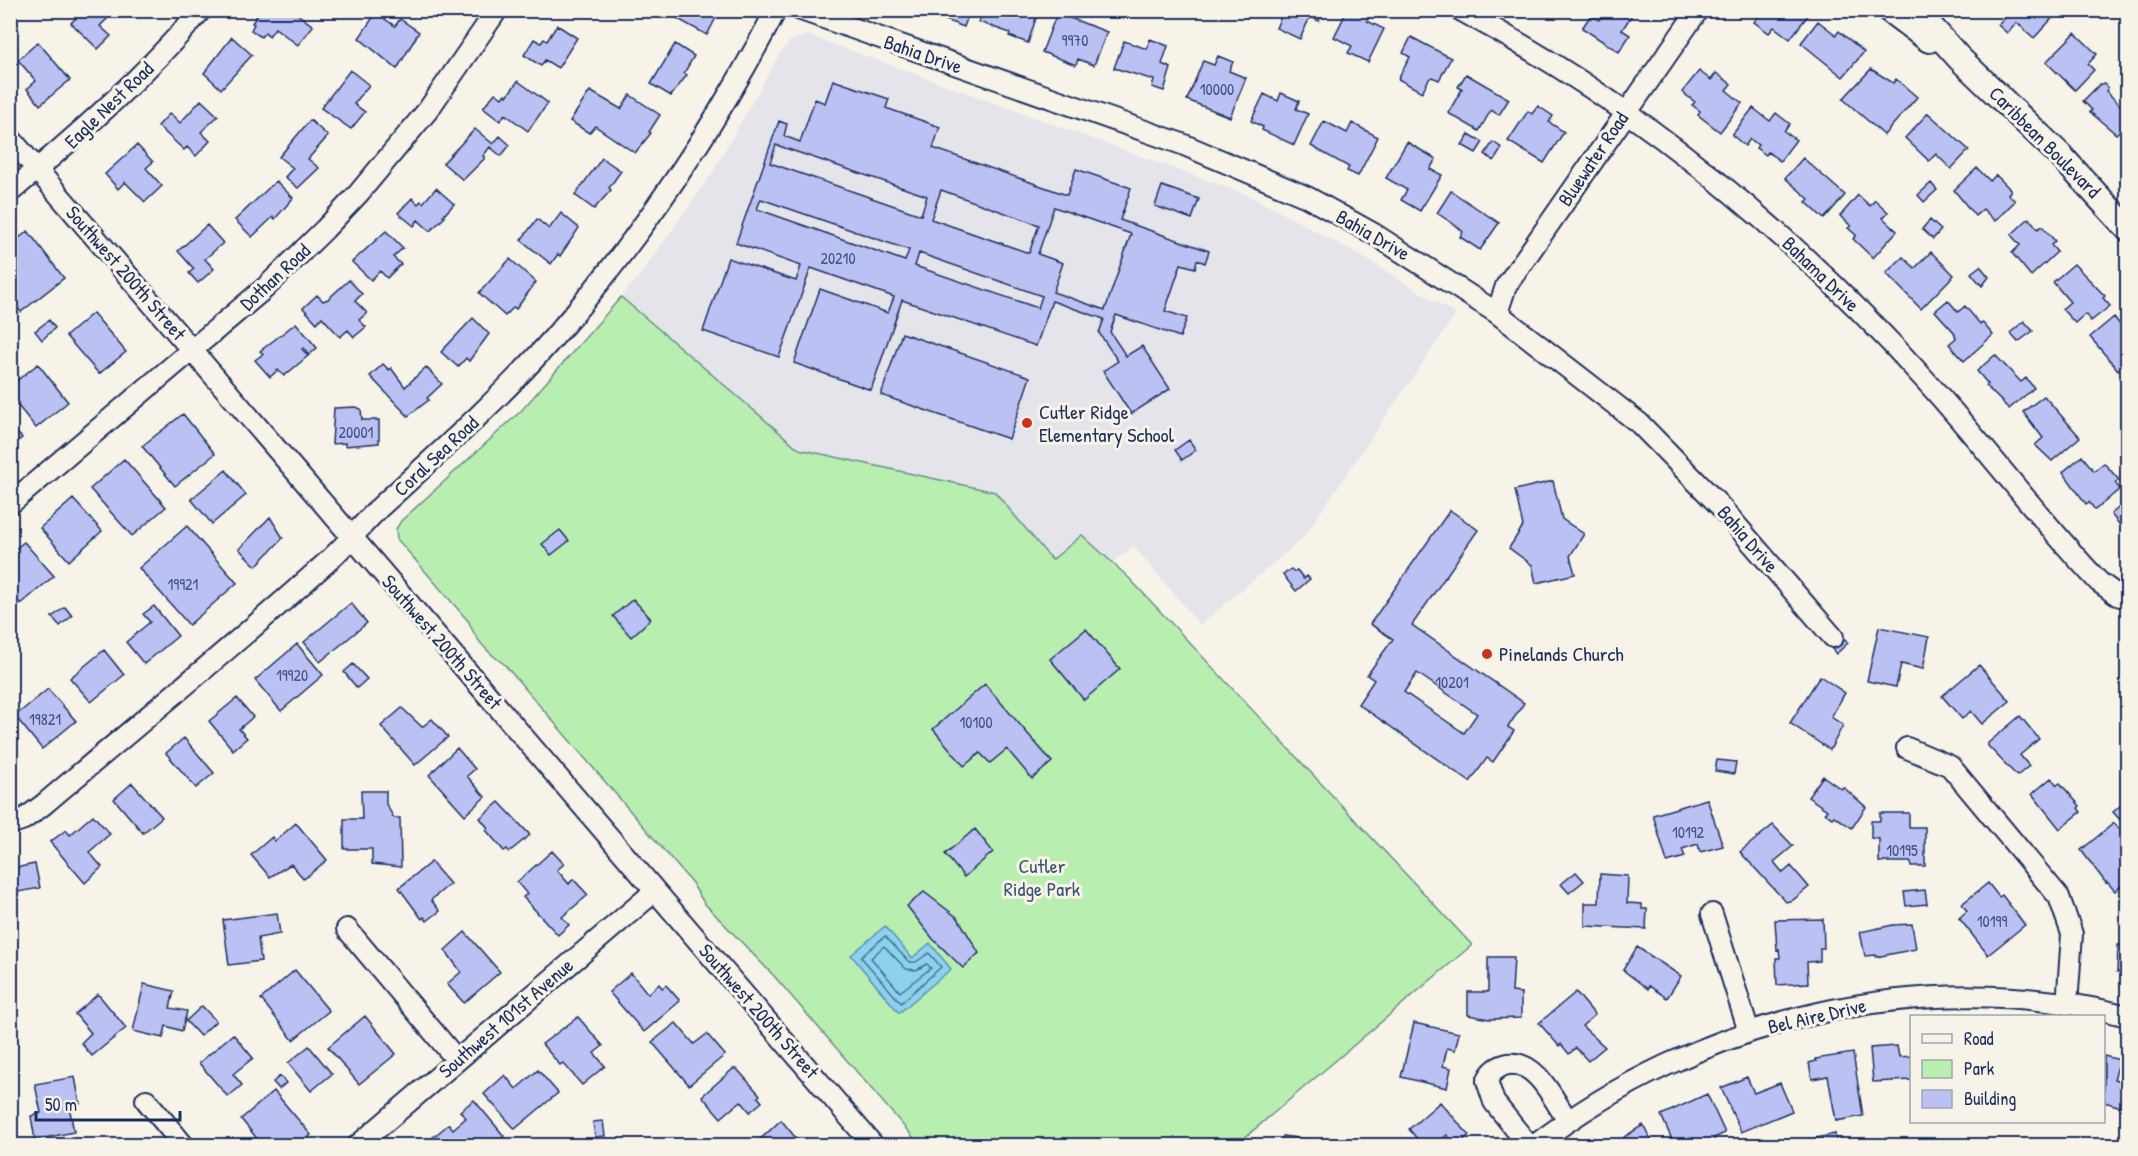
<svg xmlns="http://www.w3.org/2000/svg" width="2138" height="1156" font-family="'Patrick Hand',sans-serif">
  <rect width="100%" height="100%" fill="#f7f3e8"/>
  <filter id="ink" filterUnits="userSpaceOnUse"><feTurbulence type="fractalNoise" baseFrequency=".0167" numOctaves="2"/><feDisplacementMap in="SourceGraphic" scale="12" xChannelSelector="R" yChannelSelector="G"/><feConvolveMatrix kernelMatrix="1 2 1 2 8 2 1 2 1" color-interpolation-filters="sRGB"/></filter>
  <g filter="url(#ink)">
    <path fill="#e5e4eb" d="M808 35 1250 196 1358 254 1456 314 1303 538 1200 625 1133 546 713 901 577 349 640 275 711 175 779 55 790 41Z"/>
    <path fill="#b8efb1" stroke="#6a8f88" stroke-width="1.5" d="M621 297 799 449 995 492 1052 560 1082 535 1129 578 1472 945 1236 1145H920L774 976 704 903 692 883 504 664C488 653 475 640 469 622L397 539 396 529 401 521 521 411Z"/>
    <path fill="#8cd2ed" stroke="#5f91b4" stroke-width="1.5" d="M885 926 912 958 930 943 951 969 899 1013 851 955Z"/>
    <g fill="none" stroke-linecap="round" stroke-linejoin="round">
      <path stroke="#487097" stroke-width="1.5" d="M885 936 909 962H916L929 953 941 967 901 1003 861 957Z
        M884 946 906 969 916 970 927 964 931 968 900 992 871 958Z"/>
    </g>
    <path fill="#bcc1f3" stroke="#1b2f5e" stroke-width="1.5" fill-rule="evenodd" d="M75 10H116L100 26 111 36 98 49 71 23 79 15Z
      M261 10H292L313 26 298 45 275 28 269 36 265 32 261 37 251 30 254 24 252 23Z
      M647 10H664L660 18Z
      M680 10H720L707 35 676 18Z
      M937 10H970L964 27 935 16Z
      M983 10H1027L1037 15 1028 43 1009 36 1010 33 979 22Z
      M1284 10H1323L1319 21 1310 17 1300 39 1276 28Z
      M1353 10 1371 13 1367 21 1384 29 1368 62 1348 53 1352 46 1334 37 1346 13 1351 15Z
      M1605 10H1635L1622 30 1630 35 1619 52 1582 28 1591 15 1599 20Z
      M1753 10H1812L1790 39 1774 27 1769 33 1754 22 1759 15Z
      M2003 10H2060L2034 38 2017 23 2007 33 1998 25 2008 15Z
      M376 13 395 26 400 19 419 32 397 69 359 38Z
      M1057 13 1107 32 1094 65 1078 59 1076 65 1042 52Z
      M1818 21 1836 35 1839 31 1864 52 1843 77 1801 43Z
      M557 25 577 38 558 68 545 60 541 66 524 55 534 39 541 43 544 39 547 41Z
      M2075 33 2097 54 2088 64 2094 70 2075 90 2046 62Z
      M232 37 252 55 221 89 204 73Z
      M1411 37 1451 58 1439 80 1432 77 1429 79 1422 92 1398 79 1410 57 1403 53Z
      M1150 39 1168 46 1162 64 1171 68 1164 91 1152 87 1154 80 1114 68 1124 41 1147 49Z
      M38 42 70 80 40 105 27 89 36 81 18 60Z
      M675 44 694 56 684 73 687 75 671 96 651 84Z
      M1218 56 1233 62 1229 71 1246 78 1230 117 1187 100 1203 61 1214 65Z
      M1871 69 1893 83 1896 79 1917 97 1884 135 1843 99Z
      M350 70 369 85 354 104 365 112 351 129 321 108Z
      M1699 71 1711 80 1716 73 1723 78 1731 84 1726 90 1742 103 1720 132 1698 115 1700 111 1692 105 1695 102 1682 92Z
      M1466 74 1509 99 1499 115 1491 110 1479 131 1448 113 1462 89 1458 87Z
      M833 80 889 99 886 108 940 127 933 148 1067 195 1076 169 1131 188 1120 220 1209 251 1205 263 1197 260 1195 268 1181 264 1165 311 1187 318 1180 337 1116 315 1110 332 1126 356 1142 346 1170 389 1131 414 1103 371 1118 361 1099 333 1104 319 1052 301 1036 346 902 300 871 390 794 363 820 289 888 313 894 297 811 268 779 357 703 331 728 258 796 281 801 266 736 243 779 121 787 124 784 136 800 142 815 99 825 103ZM776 145 927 196 921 215 770 163ZM941 190 1039 225 1029 253 931 219ZM761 199 909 250 905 261 757 209ZM1054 207 1131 234 1105 310 1053 292 1063 263 1038 254ZM919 253 1042 296 1038 308 915 266Z
      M518 81 548 103 528 131 505 114 500 121 483 108 495 93 502 98 505 94 507 96Z
      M2100 84H2104L2108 88 2106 91 2128 113V123L2116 134 2090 112 2092 110 2083 101Z
      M590 91 621 109 630 95 660 115 649 132 651 133 635 153 595 126 589 133 570 121Z
      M1281 93 1299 101 1296 109 1308 114 1294 145 1262 130 1263 127 1251 121 1264 94 1278 101Z
      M201 100 218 116 201 132 210 141 196 156 187 147 184 150 158 126 170 113 180 123Z
      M1538 106 1553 116 1549 122 1564 132 1544 163 1508 141 1528 111 1532 114Z
      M1753 108 1770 121 1776 113 1790 124 1784 131 1796 140 1780 161 1768 152 1766 155 1756 148 1758 145 1750 139 1745 146 1732 135Z
      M1928 113 1969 150 1951 169 1936 154 1929 161 1905 138Z
      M310 120 328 136 308 159 319 168 298 188 285 177 293 168 279 157Z
      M1324 121 1347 133 1352 123 1378 137 1358 176 1347 171 1349 167 1311 146Z
      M475 129 493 144 500 136 510 145 501 156 490 147 483 156 485 158 463 180 443 163Z
      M1469 134 1483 142 1476 153 1462 145Z
      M1407 142 1436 159 1430 169 1442 175 1420 211 1401 200 1407 190 1386 178Z
      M1493 142 1502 148 1494 161 1485 154Z
      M137 145 153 162 146 168 162 186 145 202 125 182 118 189 105 174Z
      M602 158 621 171 609 188 611 190 594 209 575 195Z
      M1803 158 1845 195 1824 219 1806 202 1809 199 1785 178Z
      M1977 168 1990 181 1996 175 2011 190 2008 194 2015 201 1995 221 1983 209 1975 216 1954 190Z
      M276 181 293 198 275 219 273 217 252 237 235 220Z
      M1931 183 1937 190 1924 202 1918 195Z
      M1162 186 1199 199 1192 219 1155 206Z
      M436 188 454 204 443 216 445 217 430 231 418 220 414 226 398 213 412 198 418 204 421 201 423 203Z
      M1451 191 1499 223 1480 250 1460 237 1463 232 1458 227 1437 213Z
      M1858 195 1870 206 1875 200 1888 212 1883 218 1897 231 1873 258 1853 239 1856 235 1848 228 1851 226 1840 216Z
      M561 213 579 228 560 256 558 254 551 264 521 240 537 219 549 229Z
      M2029 218 2038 229 2042 226 2055 241 2051 245 2057 252 2031 276 2012 253 2020 245 2011 235Z
      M1930 220 1941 230 1933 239 1922 229Z
      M207 225 223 243 205 259 214 269 198 283 189 273 194 269 178 251Z
      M28 231 64 278 21 312 10 298V245Z
      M386 231 403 248 393 257 401 264 387 278 380 271 371 280 352 262Z
      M1931 252 1954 275 1921 309 1886 273 1903 257 1915 268Z
      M510 259 536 282 516 309 514 307 505 316 479 293Z
      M2074 264 2105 296 2103 298 2110 306 2091 321 2085 314 2075 323 2062 309 2070 302 2053 282Z
      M1980 266 1989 277 1982 286 1971 273Z
      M349 280 362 294 355 301 367 313 359 320 366 327 354 337 348 330 340 337 322 317 317 323 303 308 317 295 323 301 328 299Z
      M1948 300 1958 312 1965 306 1980 324 1982 322 1993 335 1964 361 1949 344 1956 338 1954 332 1935 311Z
      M93 313 126 352 99 374 66 336Z
      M2114 317 2125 331 2128 329V372L2122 366 2118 370 2090 337Z
      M473 318 489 334 469 361 466 358 458 367 441 352Z
      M49 320 55 328 42 340 35 331Z
      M2024 321 2033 331 2018 342 2010 333Z
      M296 323 317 348 309 355 304 348 302 349 308 356 284 376 278 370 270 377 255 360 263 354 260 351Z
      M902 333 1030 377 1009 439 881 395Z
      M1995 355 2021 382 2026 378 2034 388 2009 409 1986 386 1988 384 1977 371Z
      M38 364 68 402 36 428 10 396V386Z
      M383 364 389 370 391 368 405 387 426 367 442 384 427 398 429 400 408 416 370 376Z
      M2044 396 2080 437 2052 461 2035 445 2043 438 2023 412Z
      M356 407 361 409 362 420H379V443L345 446V443L332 444 334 408Z
      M183 414 215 454 175 486 142 446Z
      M10 426 22 438 10 447Z
      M1189 440 1196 450 1182 460 1175 450Z
      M2082 456 2094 471 2104 463 2119 480 2115 483 2120 489 2095 510 2089 502 2086 504 2063 472Z
      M124 459 166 507 132 536 90 489Z
      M226 470 246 495 212 524 191 499Z
      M1553 481 1562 519 1584 534 1570 556 1575 574 1536 583 1532 565 1509 548 1523 526 1515 490Z
      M73 499 102 531 69 561 40 528Z
      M2128 500V535L2111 514Z
      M1450 510 1478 530 1412 625 1524 703 1508 727 1514 731 1493 762 1487 758 1470 782 1358 704 1374 680 1367 675 1393 639 1370 624ZM1417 673 1477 714 1464 733 1404 692Z
      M270 517 283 538 256 566 239 549Z
      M187 526 237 583 189 625 139 568Z
      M560 530 569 541 551 555 542 544Z
      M24 542 54 576 21 604 10 592V553Z
      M1291 569 1294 572 1297 570 1304 579 1307 576 1310 579 1296 591 1283 575Z
      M633 599 651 619 631 637 613 616Z
      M351 603 367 623 320 662 304 642Z
      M154 606 178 636 144 664 126 642 150 622 143 614Z
      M65 607 72 616 60 626 52 617Z
      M1879 627 1929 637 1923 669 1901 664 1896 687 1867 681Z
      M1086 629 1120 669 1084 700 1050 659Z
      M1840 633 1848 643 1836 654 1828 644Z
      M297 644 323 675 281 711 255 680Z
      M104 650 124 675 91 702 70 678Z
      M353 664 367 679 357 688 344 672Z
      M1979 665 2010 701 1982 724 1971 711 1962 719 1942 696Z
      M1820 676 1845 693 1831 717 1843 725 1830 750 1790 723Z
      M985 684 1052 762 1032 779 1007 749 990 763 980 753 964 766 933 729Z
      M48 689 76 721 42 749 15 716Z
      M237 698 253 717 239 729 247 738 233 750 209 721Z
      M402 708 422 727 432 719 448 737 415 765 381 726Z
      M2020 716 2039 739 2020 755 2029 766 2017 776 1988 746V743Z
      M184 738 214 773 196 788 166 753Z
      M457 748 475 769 467 776 485 797 465 815 429 775Z
      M1717 760 1736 762 1734 774 1715 771Z
      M1823 776 1841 789 1843 787 1866 807 1852 828 1834 816 1832 818 1825 813 1827 810 1808 797Z
      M2051 778 2057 785 2060 783 2080 806 2078 808 2081 812 2060 829 2032 794Z
      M132 783 162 817 143 833 114 799Z
      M361 791H386V804L394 818H400L401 867 372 864V849H344V819H362Z
      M1707 799 1723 846 1700 852 1698 844 1682 849 1685 857 1667 862 1653 815Z
      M499 802 530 835 509 852 507 849 504 851 486 830 488 828 480 818Z
      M2121 805 2128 813V820L2123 823 2113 812Z
      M1880 813H1909V827H1925V866H1911V862H1879V839L1871 838V821H1880Z
      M93 815 110 834 89 852 102 867 85 883 50 842 66 830 70 835Z
      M296 823 327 860 304 879 291 864 270 877 251 855 272 837 275 841Z
      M2114 823 2128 838V880L2115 891 2107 882 2106 883 2081 850Z
      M1773 825 1793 846 1774 862 1783 873 1791 866 1809 887 1793 900 1786 902 1740 852Z
      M975 829 993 852 964 877 945 854Z
      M552 851 564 864 557 870 569 884 573 879 588 895 562 917 569 925 558 935 523 897 527 894 517 882Z
      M431 862 450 884 431 900 440 911 427 921 424 917 422 919 399 888Z
      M35 864 40 888 12 893 15 913 10 914V869Z
      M1576 872 1584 881 1569 893 1561 884Z
      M1600 874 1628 876 1627 903 1642 904V909H1647L1646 929 1585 926V903H1599Z
      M1988 883 1999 897 2002 895 2025 925 1988 955 1959 918 1967 911 1962 904Z
      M1925 890 1927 904 1906 906 1904 892Z
      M924 892 958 918 979 953 963 968 933 939 907 906Z
      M277 913 280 934 258 938 261 961 229 965 223 920Z
      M1823 919 1824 948H1820V961L1807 962 1808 983 1777 985 1776 958H1780L1779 949 1777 950 1775 920Z
      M1912 924 1916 949 1876 957V955L1865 956 1860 932 1893 925Z
      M465 932 500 972 464 1003 447 984 461 972 445 950Z
      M2118 945H2128V972H2117Z
      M1637 947 1681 976 1667 998 1649 986 1648 989 1623 970Z
      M1488 957H1514L1512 992 1521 993V1018L1489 1019 1468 1015V992H1488Z
      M295 970 329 1011 293 1040 261 999Z
      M631 973 648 994 659 984 662 988 666 985 680 1001 644 1032 609 992Z
      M144 984 174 991 170 1008 187 1011 182 1031 166 1026 163 1038 133 1031Z
      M1576 992 1595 1015 1582 1026 1605 1047 1588 1061 1576 1048 1569 1054 1561 1044 1559 1046 1539 1023Z
      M98 994 126 1028 92 1056 81 1043 91 1033 75 1014Z
      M202 1006 216 1021 200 1036 186 1021Z
      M365 1016 396 1054 359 1084 328 1047Z
      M578 1017 603 1046 594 1053 605 1066 582 1085 563 1063 560 1065 542 1044Z
      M676 1023 694 1044 707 1034 725 1055 689 1085 652 1042Z
      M1414 1023 1459 1033 1455 1050 1447 1048 1443 1066 1451 1068 1447 1088 1401 1077Z
      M233 1034 253 1058 233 1074 242 1085 228 1097 199 1063Z
      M309 1046 332 1074 311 1091 288 1063Z
      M1897 1046 1899 1057 1912 1056V1080L1873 1082 1870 1048Z
      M1853 1053 1863 1116 1836 1121 1828 1076 1812 1079 1809 1063 1816 1061 1815 1059Z
      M2104 1056 2120 1060 2114 1079 2128 1083V1109L2104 1102Z
      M733 1069H737L760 1095 758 1097 762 1102 750 1112 741 1101 721 1118 702 1096Z
      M538 1070 558 1093 515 1129 484 1094 505 1075 516 1089Z
      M280 1076 286 1083 279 1089 273 1082Z
      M75 1077 80 1104 69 1106 74 1132 35 1140 31 1116 41 1113 35 1084Z
      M1747 1077 1754 1093 1780 1083 1792 1111 1741 1132 1721 1088Z
      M274 1091 311 1135 299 1146H254L259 1141 241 1119Z
      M1707 1094 1725 1133 1714 1138 1716 1146H1675L1661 1115Z
      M474 1100 504 1136 493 1146 485 1140 479 1146H438L432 1138 449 1124 453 1129 466 1118 460 1111Z
      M1440 1102 1469 1135 1457 1146 1447 1135 1434 1146H1423L1409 1129Z
      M781 1120 800 1143 798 1146H753Z
      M603 1121 605 1136 595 1137 593 1122Z
      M1643 1125 1655 1146H1624L1627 1144 1624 1137Z
      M1835 1134 1837 1146H1817L1816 1138Z
      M1283 1136 1333 1143V1146H1281Z"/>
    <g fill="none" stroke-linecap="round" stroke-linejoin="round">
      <defs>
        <path id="minor" d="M801 10 1182 144 1307 197 1374 234 1497 313 1639 423 1719 505 1833 637
          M1460 10C1637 104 1794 234 1927 382 1986 447 2038 518 2099 582L2117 595 2128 598
          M10 138 874 1146
          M10 192C78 135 143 78 201 10
          M1497 313 1506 286 1698 10
          M10 504 265 288 325 229 358 194 428 110 497 10
          M1907 748 1950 766 2059 897 2072 934 2067 1005
          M10 824 24 819 43 805C137 725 234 646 326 563 345 546 361 526 379 508 440 452 501 398 555 336 642 236 715 127 776 10
          M1712 914 1749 1032
          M347 929 457 1060
          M146 1100 184 1146
          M357 1146 655 891
          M1529 1146 1494 1102 1487 1081C1491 1072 1498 1066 1508 1064 1537 1060 1554 1101 1568 1121
          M1534 1146C1699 1018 1924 964 2128 1016"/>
        <path id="tertiary" d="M1889 10 1929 40
          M1916 10 1959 58 2061 156 2128 229"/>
      </defs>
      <use href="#minor" stroke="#1b2f5e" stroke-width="24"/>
      <use href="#tertiary" stroke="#1b2f5e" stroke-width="28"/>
      <use href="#minor" stroke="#f7f3e8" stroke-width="20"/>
      <use href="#tertiary" stroke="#f7f3e8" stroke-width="24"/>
    </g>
  </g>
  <g fill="#c8321e" stroke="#f7f3e8" stroke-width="2">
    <circle cx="1027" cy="423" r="6"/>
    <circle cx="1487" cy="654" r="6"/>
  </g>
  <g text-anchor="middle" stroke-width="6" stroke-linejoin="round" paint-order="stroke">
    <g font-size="16" fill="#435483">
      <text x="1075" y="46">9970</text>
      <text x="1217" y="95">10000</text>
      <text x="838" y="264">20210</text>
      <text x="356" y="438">20001</text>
      <text x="183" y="590">19921</text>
      <text x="292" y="681">19920</text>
      <text x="1452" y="688">10201</text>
      <text x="45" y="725">19821</text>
      <text x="976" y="728">10100</text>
      <text x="1688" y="838">10192</text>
      <text x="1902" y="856">10195</text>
      <text x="1992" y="927">10199</text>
    </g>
    <g font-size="20" fill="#1b2f5e" stroke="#f7f3e8">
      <text transform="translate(923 54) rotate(19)" y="7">Bahia Drive</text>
      <text transform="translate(109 105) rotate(-44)" y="7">Eagle Nest Road</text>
      <text transform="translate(2045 142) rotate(45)" y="7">Caribbean Boulevard</text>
      <text transform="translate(1593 159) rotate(-56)" y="7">Bluewater Road</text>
      <text transform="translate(1373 235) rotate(30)" y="7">Bahia Drive</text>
      <text transform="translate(126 273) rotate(49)" y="7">Southwest 200th Street</text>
      <text transform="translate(1821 274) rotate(44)" y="7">Bahama Drive</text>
      <text transform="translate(275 277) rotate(-43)" y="7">Dothan Road</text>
      <text transform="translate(436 456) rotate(-43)" y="7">Coral Sea Road</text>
      <text transform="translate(1748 539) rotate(49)" y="7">Bahia Drive</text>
      <text transform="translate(442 642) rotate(49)" y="7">Southwest 200th Street</text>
      <text transform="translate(759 1011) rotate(49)" y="7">Southwest 200th Street</text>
      <text transform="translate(1817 1016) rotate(-13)" y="7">Bel Aire Drive</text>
      <text transform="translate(506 1018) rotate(-41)" y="7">Southwest 101st Avenue</text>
    </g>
    <g font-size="20" fill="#1b2f5e" stroke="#f7f3e8" text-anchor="start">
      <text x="1039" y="419">Cutler Ridge<tspan x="1039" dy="23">Elementary School</tspan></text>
      <text x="1499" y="661">Pinelands Church</text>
    </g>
    <g font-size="20" fill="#3a556f" stroke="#f7f3e8">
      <text x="1042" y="873">Cutler<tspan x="1042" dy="23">Ridge Park</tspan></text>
    </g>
  </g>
  <rect width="2138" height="1156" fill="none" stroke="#f7f3e8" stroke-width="36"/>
  <rect x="18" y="18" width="2102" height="1120" fill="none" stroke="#1b2f5e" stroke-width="2" filter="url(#ink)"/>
  <rect x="1910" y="1015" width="195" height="108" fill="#f7f3e8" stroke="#9fa5b1" stroke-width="1.5"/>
  <rect x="1922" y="1034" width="30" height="9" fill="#f7f3e8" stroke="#9fa5b1" stroke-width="1.5"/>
  <text x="1964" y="1045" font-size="18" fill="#1b2f5e">Road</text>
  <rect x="1922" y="1060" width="30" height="18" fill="#b8efb1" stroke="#9fa5b1" stroke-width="1.5"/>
  <text x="1964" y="1075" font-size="18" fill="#1b2f5e">Park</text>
  <rect x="1922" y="1090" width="30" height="18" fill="#bcc1f3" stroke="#9fa5b1" stroke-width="1.5"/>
  <text x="1964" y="1105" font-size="18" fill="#1b2f5e">Building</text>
  <path d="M36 1111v9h144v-9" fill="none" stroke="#1b2f5e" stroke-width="3"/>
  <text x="45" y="1111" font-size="18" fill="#1b2f5e" stroke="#f7f3e8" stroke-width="4.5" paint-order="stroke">50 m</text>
</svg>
